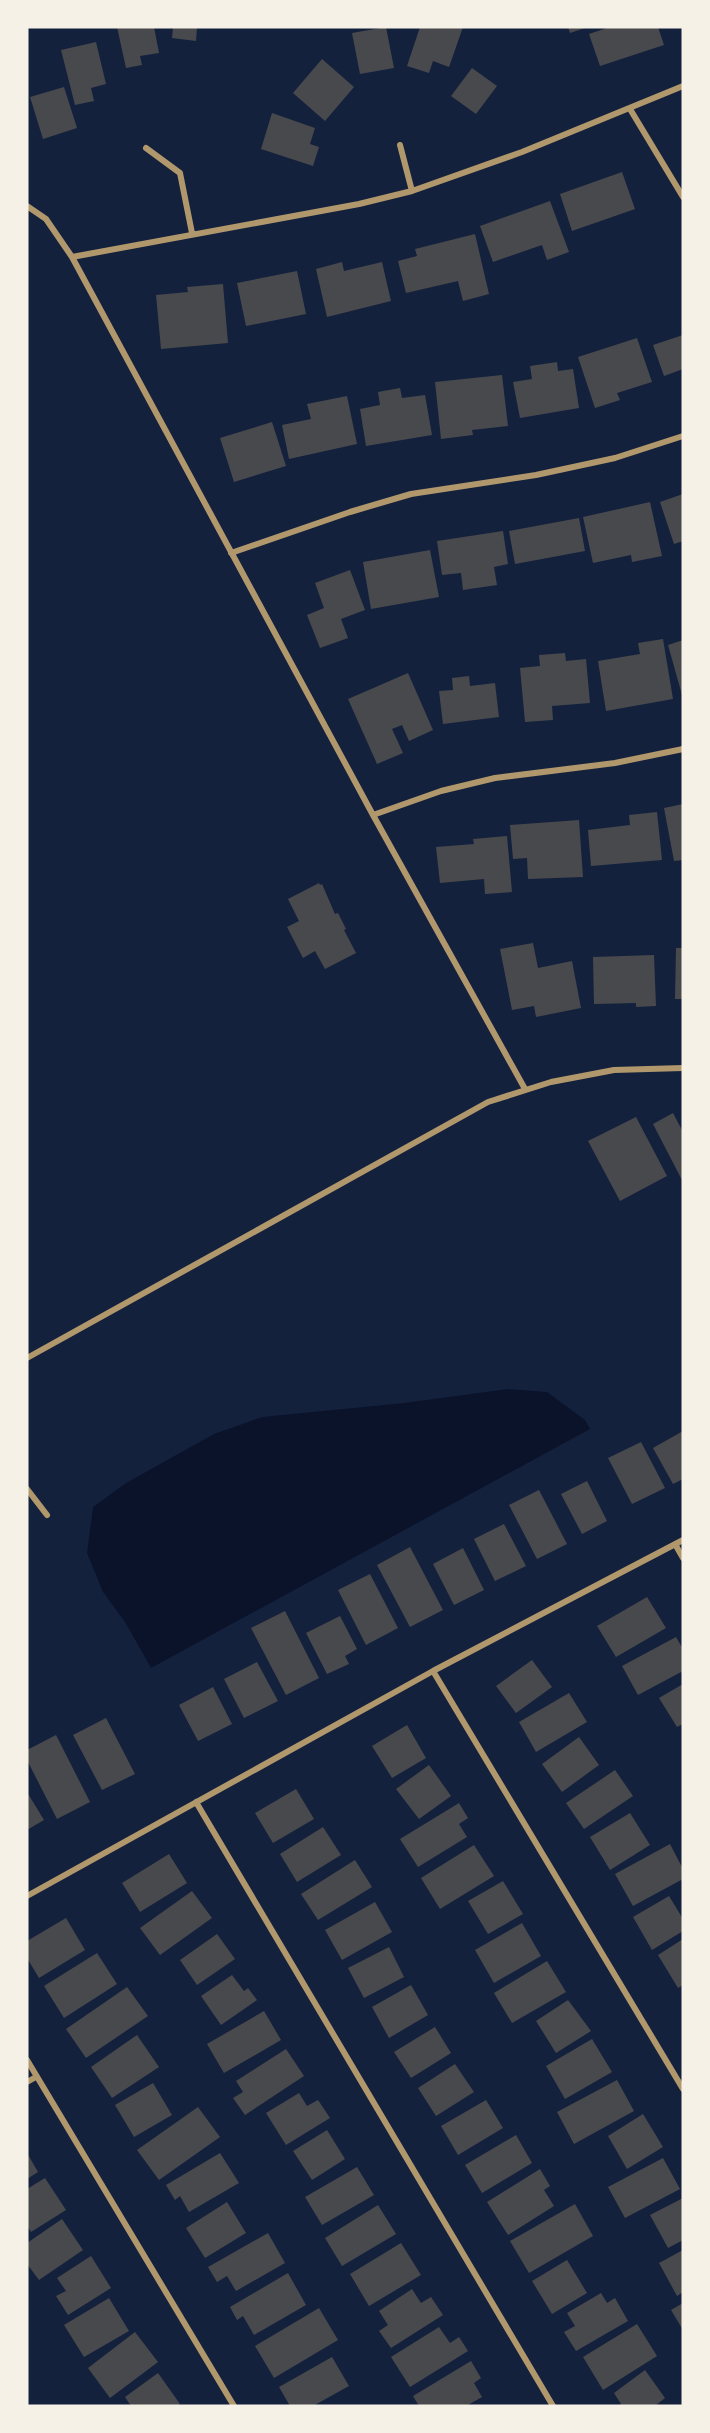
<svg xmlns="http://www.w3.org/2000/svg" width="710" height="2433" font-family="'Fira Sans',sans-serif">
  <rect width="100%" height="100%" fill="#14213d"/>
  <path fill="#0b132b" d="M508 1389 547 1392 585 1420 590 1429 151 1668 125 1622 103 1592 87 1553 93 1507 126 1483 214 1434 262 1417 404 1403Z"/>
  <path fill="#48494c" d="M117 27H154L159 53 140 56 142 65 126 68Z
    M173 27H197L196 41 172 38Z
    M386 27 394 68 360 74 352 33Z
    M420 27H463L449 67 433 61 429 73 407 66Z
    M568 27H588L570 33Z
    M610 27H658L664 45 600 66 589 34Z
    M96 42 106 84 91 88 94 101 75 105 61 50Z
    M322 59 354 87 325 121 293 93Z
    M472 68 497 86 476 114 451 96Z
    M64 87 77 128 43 139 30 97Z
    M272 113 315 128 310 144 319 147 313 166 261 149Z
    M622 172 635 209 572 231 560 194Z
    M550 201 569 252 547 260 542 245 493 262 480 226Z
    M475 234 489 294 463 301 458 281 406 293 398 261 417 256 415 249Z
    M342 262 344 271 382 262 391 301 327 317 316 269Z
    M297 271 306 314 246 326 237 283Z
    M223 284 228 343 161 349 156 295 188 292 187 287Z
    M683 335V369L664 376 653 345Z
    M637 338 652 382 617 393 620 400 595 408 578 357Z
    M557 362 558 371 573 369 579 408 520 418 513 382 532 379 530 366Z
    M502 375 508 426 472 430 473 435 441 439 435 382Z
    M400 388 402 398 425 395 432 435 366 446 360 409 380 405 378 392Z
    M347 396 357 444 289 459 282 425 311 419 307 404Z
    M272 422 286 466 234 482 220 438Z
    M683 494V541L674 544 660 502Z
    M650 502 662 556 632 562 631 555 593 563 583 517Z
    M579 518 585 551 515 564 509 531Z
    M503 531 508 564 494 567 497 585 463 590 461 573 442 575 437 541Z
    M430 550 439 597 371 609 363 562Z
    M350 570 365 610 341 619 348 638 320 648 307 615 324 608 315 583Z
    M663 639 673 699 606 711 598 661 640 654 638 643Z
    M683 640V695H682L668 645Z
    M565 653 566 661 586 659 590 703 552 706 553 720 525 722 520 668 540 666 539 655Z
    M408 673 433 730 409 741 402 725 392 729 403 753 377 764 348 699Z
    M469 676 470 686 495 683 499 717 443 724 439 691 453 690 452 678Z
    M683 804V860L674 861 664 808Z
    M657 812 662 860 591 866 588 830 630 825 629 815Z
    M579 820 583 877 528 879 527 858 513 859 510 825Z
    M507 836 512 892 485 894 484 879 440 883 436 847 474 844 473 839Z
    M319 883 320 885 322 884 335 914 338 913 346 929 344 930 356 953 325 969 315 951 303 958 287 927 299 921 288 899Z
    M533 943 538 968 572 961 581 1008 536 1017 534 1006 512 1010 500 949Z
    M676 948H683V999H675Z
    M654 955 656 1006 636 1007V1003L594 1004 593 957Z
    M673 1113 683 1132V1182L653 1124Z
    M636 1117 667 1176 620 1201 588 1141Z
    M683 1431V1479L673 1484 653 1448Z
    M641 1442 665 1488 632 1504 608 1458Z
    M587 1481 607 1521 582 1534 561 1494Z
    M539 1490 567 1544 537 1559 509 1505Z
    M504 1524 526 1566 495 1581 474 1539Z
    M410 1547 443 1610 410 1627 377 1565Z
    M463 1548 484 1590 454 1605 433 1564Z
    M370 1574 398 1628 366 1645 338 1590Z
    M647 1597 666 1628 616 1657 597 1626Z
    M285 1611 319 1678 286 1695 251 1628Z
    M340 1616 357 1649 345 1656 349 1664 327 1674 306 1633Z
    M676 1637 683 1649V1671L638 1695 622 1666Z
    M532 1660 552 1687 516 1713 496 1686Z
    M257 1662 278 1701 244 1718 224 1679Z
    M683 1684V1724L677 1727 659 1698Z
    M213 1687 232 1724 198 1741 179 1705Z
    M569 1693 587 1722 536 1752 519 1722Z
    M106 1718 135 1774 102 1790 73 1735Z
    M407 1725 426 1758 392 1778 372 1746Z
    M56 1735 90 1802 57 1819 27 1760V1750Z
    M579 1737 599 1765 562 1792 542 1764Z
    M429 1765 451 1796 419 1819 396 1789Z
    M615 1770 633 1796 584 1829 566 1803Z
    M296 1789 314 1819 273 1843 255 1813Z
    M27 1792 44 1820 27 1830Z
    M459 1803 468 1818 459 1824 467 1837 418 1867 400 1839Z
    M630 1813 650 1845 610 1870 590 1837Z
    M323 1827 341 1855 297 1882 280 1854Z
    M670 1844 683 1869V1879L633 1906 615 1874Z
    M474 1845 494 1876 440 1909 421 1878Z
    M169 1854 187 1883 140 1912 122 1883Z
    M355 1860 372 1887 318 1920 301 1894Z
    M503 1881 523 1914 488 1934 468 1901Z
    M192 1891 212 1918 160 1955 140 1928Z
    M669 1896 683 1919V1931L652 1950 633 1917Z
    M375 1902 392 1932 342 1960 325 1930Z
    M66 1918 85 1950 39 1978 27 1958V1941Z
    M522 1923 541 1956 494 1983 475 1950Z
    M217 1934 235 1959 197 1985 180 1960Z
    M683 1939V1985L678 1988 658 1955Z
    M389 1947 404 1977 364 1998 348 1968Z
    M97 1953 117 1984 64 2018 44 1986Z
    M547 1961 566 1992 512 2023 494 1993Z
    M232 1975 244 1991 248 1988 257 2000 221 2025 201 1996Z
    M411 1985 428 2015 389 2038 372 2007Z
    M127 1987 148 2016 86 2058 66 2029Z
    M568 2000 591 2031 556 2053 536 2021Z
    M264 2011 281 2040 224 2073 207 2044Z
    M435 2027 451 2053 411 2078 394 2052Z
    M137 2035 159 2067 112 2098 91 2067Z
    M592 2039 612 2072 565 2099 546 2066Z
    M286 2049 304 2076 245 2115 233 2098 243 2092 236 2081Z
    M455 2064 474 2092 436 2116 418 2088Z
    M617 2080 634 2111 574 2144 557 2112Z
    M153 2083 172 2115 134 2137 115 2105Z
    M299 2093 307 2106 318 2100 330 2118 286 2145 266 2113Z
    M486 2100 503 2128 458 2155 441 2126Z
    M198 2107 220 2137 159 2180 137 2150Z
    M643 2114 663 2147 627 2169 608 2136Z
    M327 2130 345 2159 312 2180 293 2151Z
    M516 2135 532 2163 482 2193 465 2165Z
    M27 2153 38 2172 27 2179Z
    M220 2153 239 2183 189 2212 180 2196 175 2200 166 2185Z
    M663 2158 680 2189 625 2218 608 2187Z
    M357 2167 374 2195 322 2225 305 2197Z
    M540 2169 550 2186 544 2190 554 2206 508 2235 487 2202Z
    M45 2178 66 2210 31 2232 27 2226V2189Z
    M683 2198V2240L668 2248 650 2215Z
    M227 2202 246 2233 205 2258 186 2228Z
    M575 2204 593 2236 529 2273 510 2241Z
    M378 2205 396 2234 342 2266 325 2238Z
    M62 2219 83 2250 39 2280 27 2264V2243Z
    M268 2233 285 2263 236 2291 227 2276 217 2282 208 2267Z
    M401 2243 421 2275 369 2306 350 2274Z
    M683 2250V2292L677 2296 659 2263Z
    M91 2256 111 2288 68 2315 56 2296 66 2291 57 2278Z
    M567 2260 587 2293 552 2314 532 2281Z
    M288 2273 306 2305 254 2335 243 2316 237 2320 230 2307Z
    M412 2289 421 2303 431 2297 443 2315 391 2348 379 2331 388 2325 379 2311Z
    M601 2293 607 2303 615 2298 628 2321 576 2351 564 2332 575 2326 567 2313Z
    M109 2298 129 2331 84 2357 64 2325Z
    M683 2303V2330L671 2310Z
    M319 2308 338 2340 274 2378 255 2346Z
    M637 2324 657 2356 603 2390 583 2357Z
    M439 2327 450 2343 459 2337 468 2351 410 2387 391 2357Z
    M135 2332 158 2362 110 2398 88 2368Z
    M332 2357 349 2386 313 2406H290L279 2387Z
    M471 2361 481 2378 474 2383 482 2397 466 2406H419L413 2396Z
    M645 2370 665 2398 655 2406H618L621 2404 614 2393Z
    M158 2373 180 2404 177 2406H131L125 2397Z"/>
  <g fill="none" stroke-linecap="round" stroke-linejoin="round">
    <path stroke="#b1986c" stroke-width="6" d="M630 109 683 197
      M400 145 412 191
      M146 148 180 173 192 233
      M27 206 46 219 72 257 373 815 525 1089
      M72 257 359 204 412 191 522 152 683 86
      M231 553 350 512 411 494 536 475 615 458 683 436
      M373 815 441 791 495 778 615 763 683 749
      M27 1358 488 1102 551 1082 614 1070 683 1068
      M27 1489 47 1515
      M675 1544 683 1558
      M433 1671 683 2089
      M196 1802 553 2406
      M27 1896 433 1671 683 1540
      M27 2060 234 2406
      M27 2082 36 2077"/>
  </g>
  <rect width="710" height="2433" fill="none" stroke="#f6f1e7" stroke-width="57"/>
</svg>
